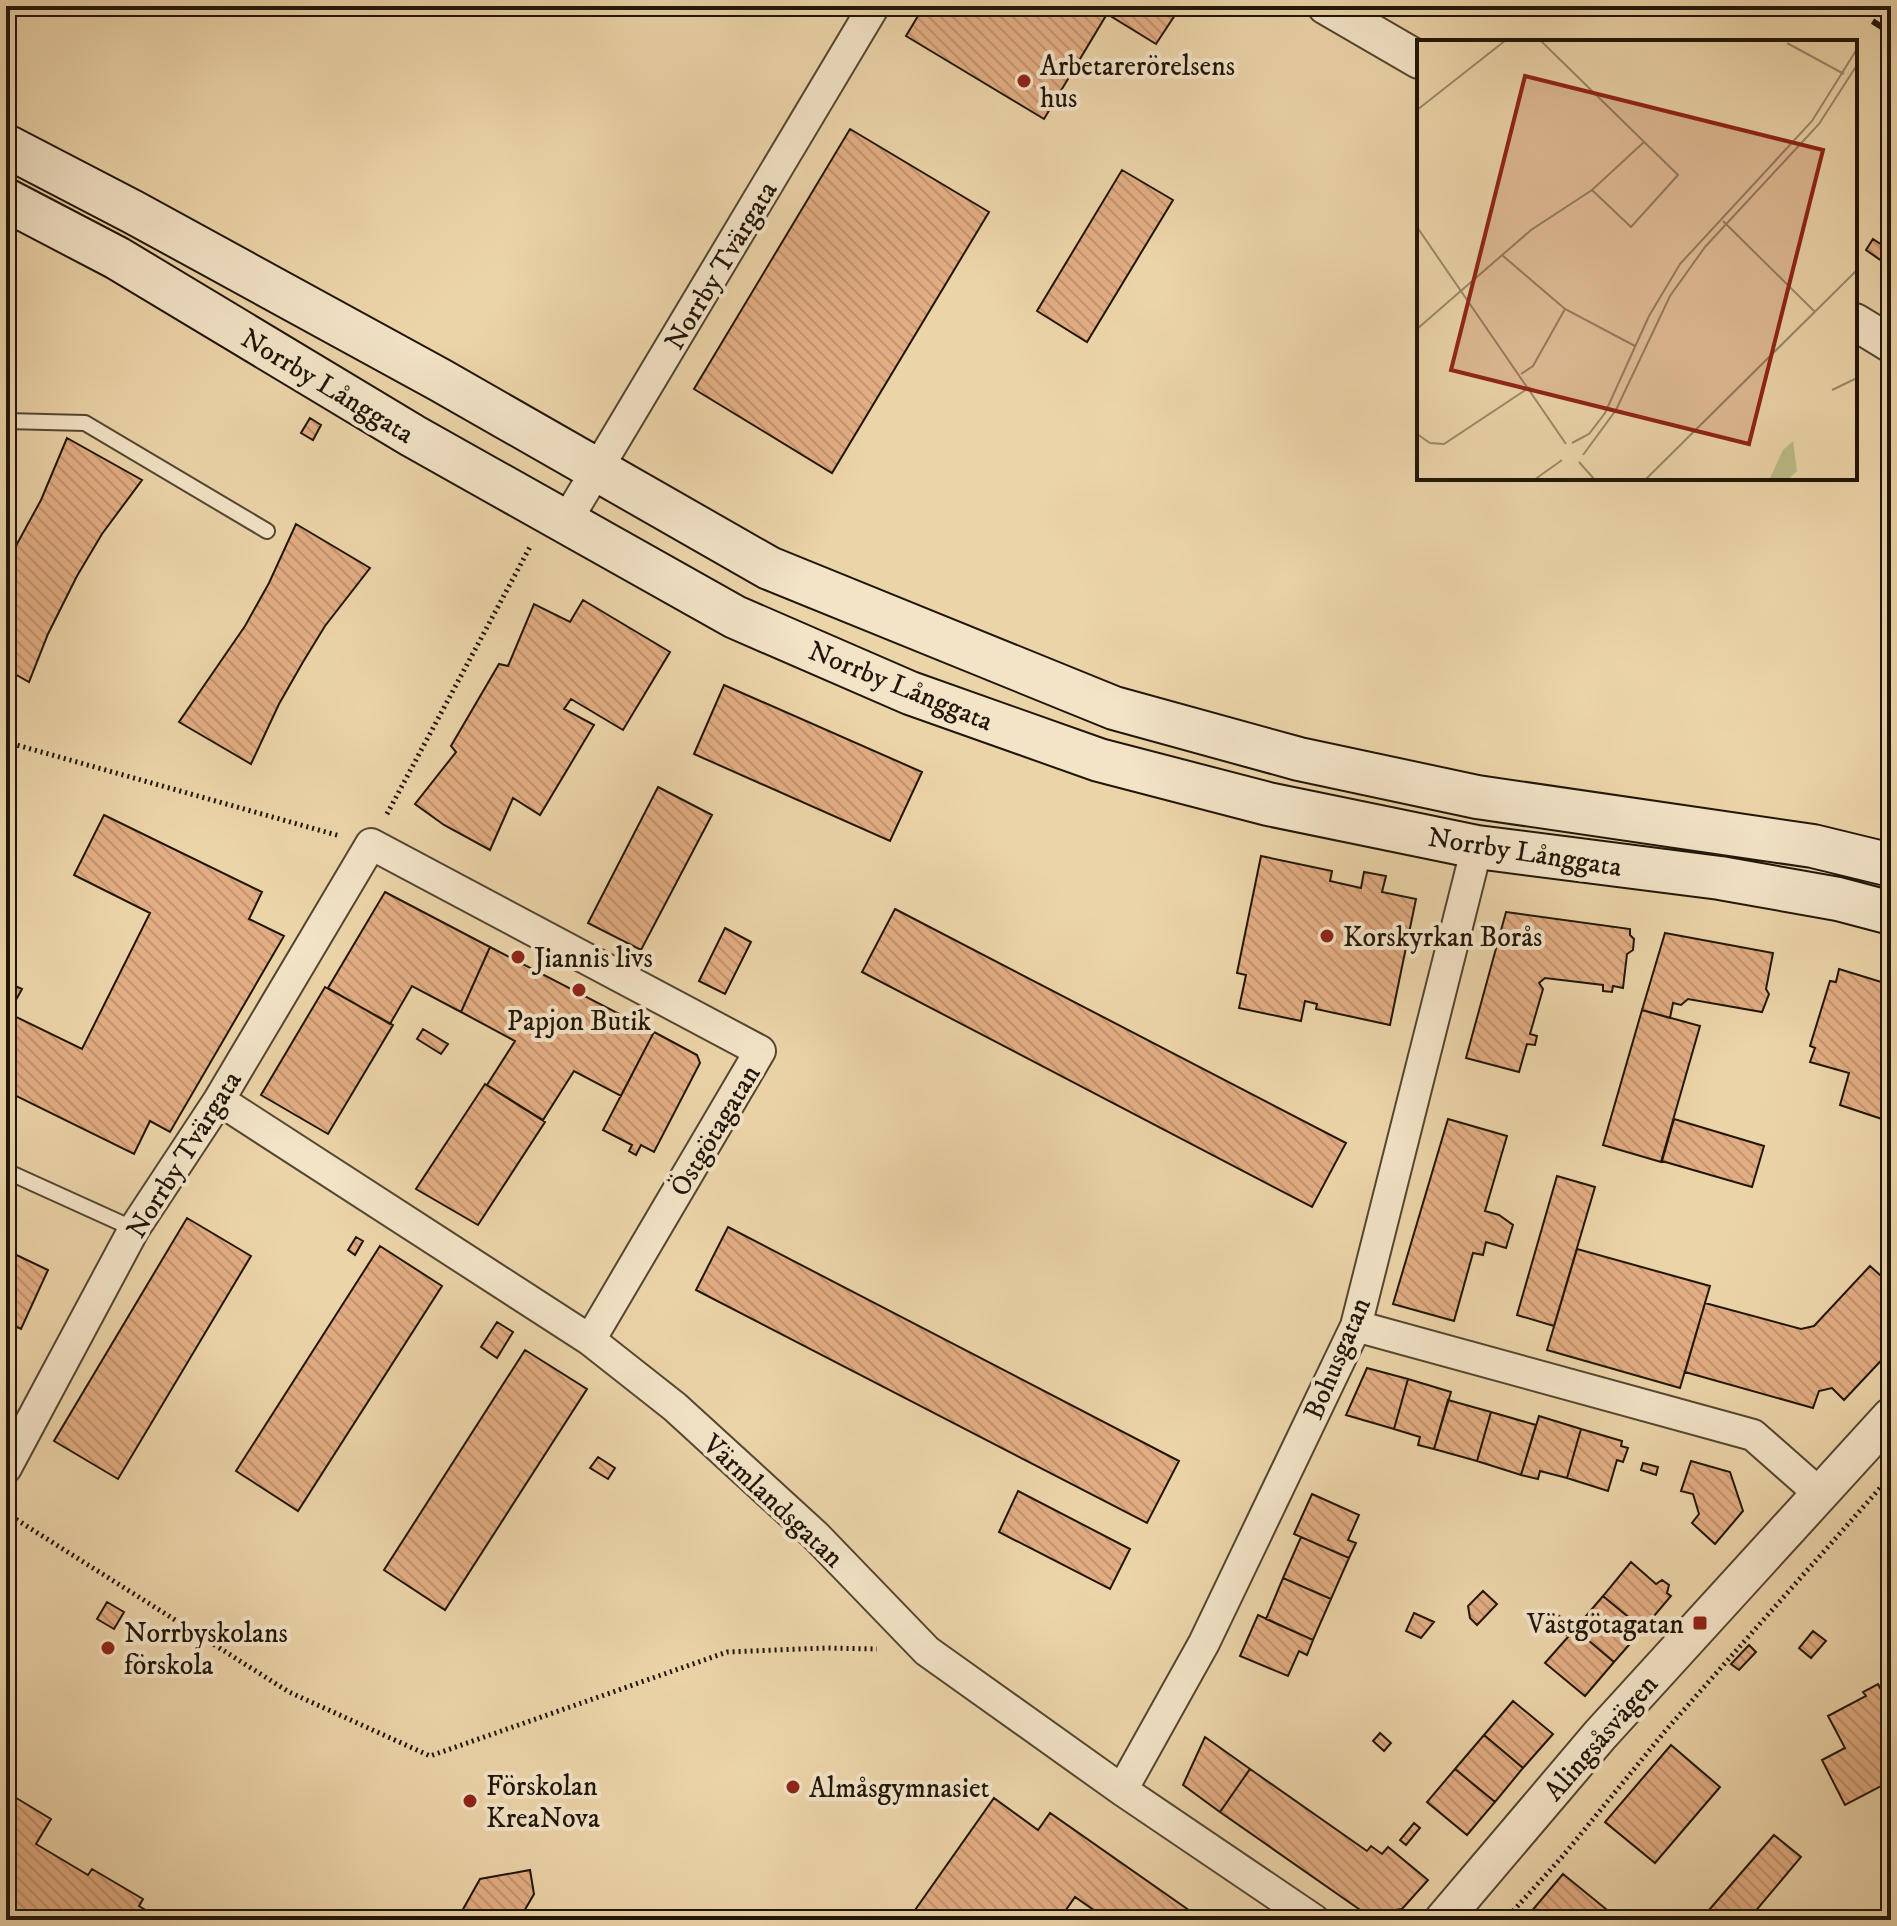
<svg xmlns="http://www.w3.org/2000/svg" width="1897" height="1926" font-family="'IM FELL DW Pica',serif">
  <defs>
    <pattern id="building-back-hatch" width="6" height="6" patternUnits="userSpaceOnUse" patternTransform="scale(2)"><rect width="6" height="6" fill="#e3ad83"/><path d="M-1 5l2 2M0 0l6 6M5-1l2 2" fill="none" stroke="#c29470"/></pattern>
  </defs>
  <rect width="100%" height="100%" fill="#ecd4a9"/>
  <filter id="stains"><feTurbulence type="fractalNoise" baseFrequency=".0025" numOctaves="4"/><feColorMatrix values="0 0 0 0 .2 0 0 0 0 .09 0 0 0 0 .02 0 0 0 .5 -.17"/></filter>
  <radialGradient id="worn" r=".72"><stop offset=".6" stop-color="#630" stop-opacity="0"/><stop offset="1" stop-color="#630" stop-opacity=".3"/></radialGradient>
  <path fill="url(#building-back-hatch)" stroke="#201609" stroke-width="2" d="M924 6H1181L1156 44 1107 14 1044 119 906 36Z
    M850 129 989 212 832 473 694 389Z
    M1122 170 1173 200 1087 342 1037 311Z
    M6 239 16 243 6 266Z
    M1873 239 1891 251 1886 264 1866 250Z
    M310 418 321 425 313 440 301 433Z
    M67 438 142 480 102 534 77 576 48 634 29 682 6 669V564L41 500Z
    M296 524 370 568 325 626 303 662 279 704 251 764 179 722 245 626 269 583Z
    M583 600 670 652 623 730 571 699 564 709 594 725 540 815 513 798 490 850 444 825 415 804 456 752 451 746 499 664 508 666 534 604 570 622Z
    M724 685 922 772 890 841 694 754Z
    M658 787 712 815 641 950 588 923Z
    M104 815 262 892 249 919 284 936 170 1132 150 1121 134 1154 6 1091V1018L8 1013 82 1049 150 913 74 875Z
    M1261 856 1332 871 1330 881 1361 888 1364 872 1386 876 1382 892 1416 899 1390 1025 1316 1009 1317 1004 1305 1001 1301 1021 1239 1008 1246 975 1237 973Z
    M385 892 490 947 461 1012 412 986 390 1024 328 988Z
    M895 909 1346 1143 1312 1207 862 972Z
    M1506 912 1630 929V935L1634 939 1633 950 1627 954 1623 988 1613 986 1612 992 1603 991V985L1545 978 1539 983 1543 989 1530 1034 1537 1036 1535 1045 1527 1044 1519 1072 1466 1058Z
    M725 928 751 942 725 994 699 981Z
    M1665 933 1773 953 1766 989 1769 994 1762 1012 1688 999 1681 1005 1673 1003 1670 1018 1642 1010Z
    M490 947 654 1032 621 1096 574 1071 543 1120 487 1085 515 1041 461 1012Z
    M1839 969 1891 985V1122L1840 1105 1849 1073 1810 1062 1815 1048 1810 1046 1830 981 1836 982Z
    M6 982 22 989 6 1018Z
    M325 987 393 1025 328 1134 261 1095Z
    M1642 1010 1700 1026 1661 1162 1603 1145Z
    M423 1029 448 1044 441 1054 417 1039Z
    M654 1032 697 1055 700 1063 654 1152 641 1145 636 1155 629 1151 632 1145 603 1130Z
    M485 1084 545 1122 478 1225 416 1189Z
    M1448 1119 1507 1136 1485 1211 1499 1215 1513 1225 1506 1248 1486 1242 1483 1255 1473 1253 1454 1321 1393 1304Z
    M1674 1119 1764 1146 1752 1187 1662 1161Z
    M1557 1176 1595 1187 1554 1326 1517 1315Z
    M187 1218 251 1256 118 1479 54 1441Z
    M728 1227 1179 1461 1147 1523 696 1290Z
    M356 1237 363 1241 355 1255 348 1250Z
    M380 1246 442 1286 298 1511 236 1471Z
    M1577 1249 1710 1286 1680 1388 1547 1350Z
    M6 1250 48 1270 21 1329 6 1322Z
    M1870 1266 1891 1285V1350L1844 1400 1832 1388 1819 1391 1813 1408 1685 1372 1705 1303 1801 1329 1814 1326Z
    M497 1322 513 1332 497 1358 481 1347Z
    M525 1350 587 1389 445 1610 384 1570Z
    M1367 1368 1408 1379 1394 1429 1346 1415Z
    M1408 1379 1451 1392 1434 1449 1418 1445 1420 1437 1394 1429Z
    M1448 1400 1491 1412 1477 1461 1434 1449Z
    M1491 1412 1536 1425 1521 1475 1477 1461Z
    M1539 1416 1581 1429 1567 1478 1540 1471 1538 1479 1521 1475Z
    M1581 1429 1622 1441 1621 1446 1628 1448 1623 1462 1617 1460 1608 1491 1567 1478Z
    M598 1457 615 1468 608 1479 590 1468Z
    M1691 1461 1730 1472 1743 1511 1715 1544 1692 1523 1699 1514 1693 1494 1681 1491Z
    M1643 1463 1658 1467 1656 1475 1641 1470Z
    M1018 1491 1130 1549 1110 1589 999 1532Z
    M1312 1494 1359 1515 1348 1540 1356 1543 1349 1558 1294 1534Z
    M1301 1537 1349 1558 1331 1599 1283 1578Z
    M1631 1562 1656 1584 1662 1580 1669 1585 1667 1593 1671 1596 1643 1629 1603 1596Z
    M1283 1578 1331 1599 1313 1640 1266 1619Z
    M1483 1591 1497 1604 1477 1625 1470 1618 1468 1606Z
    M1603 1596 1643 1629 1614 1662 1575 1629Z
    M107 1602 124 1612 114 1629 97 1619Z
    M1414 1613 1434 1622 1421 1638 1406 1631Z
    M1258 1615 1313 1640 1307 1655 1299 1651 1288 1676 1240 1656Z
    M1558 1615 1575 1629 1569 1636 1560 1633 1551 1624Z
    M1575 1629 1614 1662 1585 1696 1545 1663Z
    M1813 1631 1826 1641 1811 1658 1799 1648Z
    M1749 1645 1756 1652 1739 1670 1731 1664Z
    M1878 1684 1891 1708V1781L1845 1805 1822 1760 1845 1748 1828 1716 1866 1696 1863 1692Z
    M1513 1701 1553 1734 1523 1768 1484 1735Z
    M1380 1733 1391 1743 1384 1751 1373 1741Z
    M1484 1735 1523 1768 1495 1802 1455 1769Z
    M1205 1737 1250 1769 1220 1812 1183 1785Z
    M1671 1745 1720 1787 1655 1863 1605 1822Z
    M1250 1769 1367 1851 1371 1846 1382 1854 1388 1847 1428 1880 1402 1909 1366 1914 1220 1812Z
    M1455 1769 1495 1802 1467 1835 1427 1802Z
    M13 1796 51 1819 36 1844 88 1875 92 1869 143 1899 139 1906 162 1920H6V1807Z
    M994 1798 1038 1830 1050 1813 1203 1920H1108L1075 1897 1059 1920H908Z
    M1414 1823 1420 1828 1406 1845 1400 1840Z
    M1774 1835 1801 1857 1748 1920H1721L1709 1910Z
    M530 1870 534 1894 519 1920H457L480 1879Z
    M1563 1874 1606 1909 1596 1920H1524Z"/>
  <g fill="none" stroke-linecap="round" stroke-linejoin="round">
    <defs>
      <path id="service" d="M6 421 85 423 267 531
        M6 1171 134 1229"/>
      <path id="minor" d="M565 523 874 6
        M219 1100 590 1340 675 1407 815 1535 927 1651 1122 1790 1314 1920
        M1356 1326 1753 1435 1820 1494
        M6 1468 134 1229 219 1100 371 844 760 1051 590 1340
        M1122 1790 1204 1643 1356 1326 1477 847"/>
      <path id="tertiary" d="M1326 6 1419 60
        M1855 322 1891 344
        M1443 1920 1600 1735 1891 1416"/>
      <path id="secondary" d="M6 146 133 212 440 380 769 568 1114 708 1299 759 1477 797 1813 846 1891 865
        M6 200 117 258 413 436 735 617 910 693 1099 760 1268 804 1477 847 1720 878 1838 899 1891 913"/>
    </defs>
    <use href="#service" stroke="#534631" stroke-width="18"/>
    <use href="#minor" stroke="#534631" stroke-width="34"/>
    <use href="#tertiary" stroke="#534631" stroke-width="40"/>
    <use href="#secondary" stroke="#201609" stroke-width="46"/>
    <path stroke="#201609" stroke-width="5" stroke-dasharray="2 4" stroke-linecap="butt" d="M1279 6 1291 14
      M6 742 340 836
      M387 814 531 545
      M6 1513 289 1692 430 1756 727 1652 826 1648 877 1649
      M1505 1920 1562 1857 1666 1730 1880 1488"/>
    <use href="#service" stroke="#f3e3c7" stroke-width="14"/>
    <use href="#minor" stroke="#f3e3c7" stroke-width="30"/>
    <use href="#tertiary" stroke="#f3e3c7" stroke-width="36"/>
    <use href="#secondary" stroke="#f3e3c7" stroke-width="42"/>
    <path stroke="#201609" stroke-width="6" stroke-dasharray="14 14" stroke-linecap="butt" d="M1849 6 1891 33"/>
  </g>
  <g fill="#8f2418" stroke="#f3e3c7" stroke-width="3">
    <circle cx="1024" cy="81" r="8"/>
    <circle cx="1327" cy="936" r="8"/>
    <circle cx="518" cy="957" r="8"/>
    <circle cx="579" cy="990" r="8"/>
    <rect x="1692" y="1615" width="16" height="16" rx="4"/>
    <circle cx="108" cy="1648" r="8"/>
    <circle cx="793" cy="1787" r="8"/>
    <circle cx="470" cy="1801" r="8"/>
  </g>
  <g text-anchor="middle" stroke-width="8" stroke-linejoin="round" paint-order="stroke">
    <g font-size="28" fill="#201609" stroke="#f3e3c7" text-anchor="start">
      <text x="1040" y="75">Arbetarerörelsens<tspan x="1040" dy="32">hus</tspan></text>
      <text x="1343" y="946">Korskyrkan Borås</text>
      <text x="534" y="967">Jiannis livs</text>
      <text x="579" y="1030" text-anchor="middle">Papjon Butik</text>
      <text x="1684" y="1633" text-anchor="end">Västgötagatan</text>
      <text x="124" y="1642">Norrbyskolans<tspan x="124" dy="32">förskola</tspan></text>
      <text x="486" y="1795">Förskolan<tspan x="486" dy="32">KreaNova</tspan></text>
      <text x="809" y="1797">Almåsgymnasiet</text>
    </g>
    <g font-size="28" fill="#201609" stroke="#f3e3c7">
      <text transform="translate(720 265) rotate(-59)" y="10">Norrby Tvärgata</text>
      <text transform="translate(328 385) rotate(31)" y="10">Norrby Långgata</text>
      <text transform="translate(901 685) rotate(22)" y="10">Norrby Långgata</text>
      <text transform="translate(1525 851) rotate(9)" y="10">Norrby Långgata</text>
      <text transform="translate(714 1130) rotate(-59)" y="10">Östgötagatan</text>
      <text transform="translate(183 1154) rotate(-58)" y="10">Norrby Tvärgata</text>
      <text transform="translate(1336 1358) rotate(-67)" y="10">Bohusgatan</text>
      <text transform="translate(774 1500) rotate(43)" y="10">Värmlandsgatan</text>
      <text transform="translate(1600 1737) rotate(-49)" y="10">Alingsåsvägen</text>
    </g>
  </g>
  <g transform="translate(1417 40)">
    <rect width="440" height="440" fill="#ecd4a9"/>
    <path d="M376 401 380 431 371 440H352L366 410Z" fill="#babc86"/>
    <path fill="none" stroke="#9a8869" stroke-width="2" d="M123 0 261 135 214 187 175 150M370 3 427 34M0 70 89 0M306 181 397 271M0 187 149 404M85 215 148 269 218 306M0 289 114 190 175 150 227 102M104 334 116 326 148 269M415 350 440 338M0 394 13 403 27 404 113 347M155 403 172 394 188 373 232 276 263 224 395 81 440 9M166 415 199 370 253 256 288 207 402 84 440 25M162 422 178 440M117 440 145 420M228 440 440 230"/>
    <path fill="#8f2418" fill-opacity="0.15" stroke="#8f2418" stroke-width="4" d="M108 36 406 110 332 404 34 330Z"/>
    <rect width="440" height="440" fill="none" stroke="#201609" stroke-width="4"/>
  </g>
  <rect width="1897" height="1926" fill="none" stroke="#ecd4a9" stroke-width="32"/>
  <rect x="8" y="8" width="1881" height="1910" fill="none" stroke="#201609" stroke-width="4"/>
  <rect x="16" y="16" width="1865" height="1894" fill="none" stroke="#201609" stroke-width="2"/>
  <rect width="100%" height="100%" filter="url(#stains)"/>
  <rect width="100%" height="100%" fill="url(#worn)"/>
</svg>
